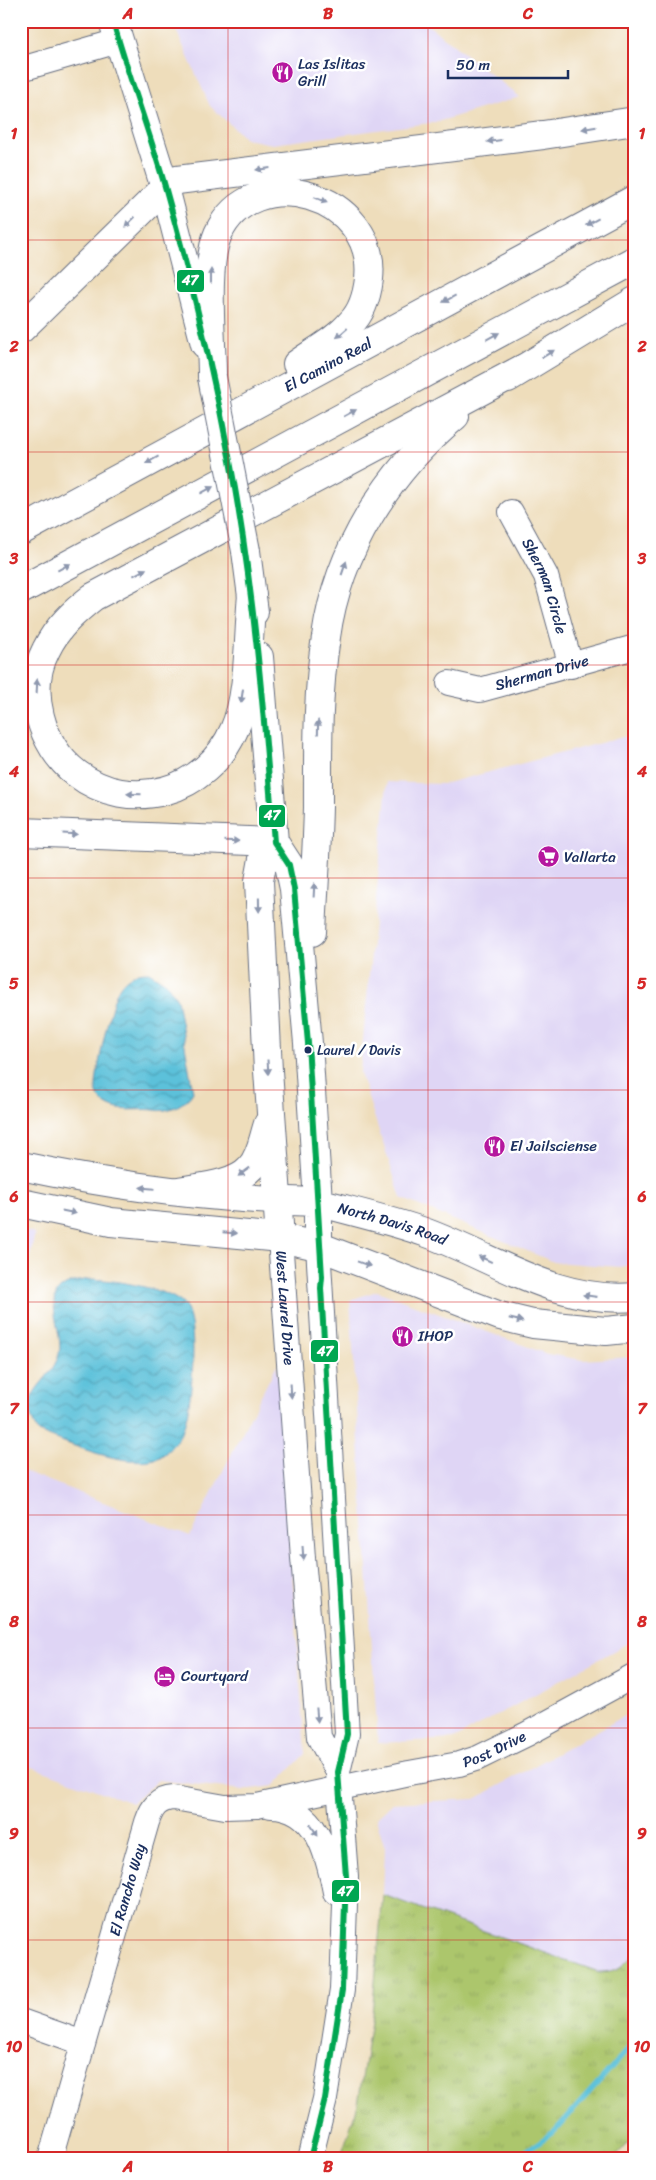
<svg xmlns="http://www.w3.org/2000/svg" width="656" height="2180" font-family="Sriracha,sans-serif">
  <defs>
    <pattern id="grass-tufts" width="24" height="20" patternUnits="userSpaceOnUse" patternTransform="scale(1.25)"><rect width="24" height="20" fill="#acc66c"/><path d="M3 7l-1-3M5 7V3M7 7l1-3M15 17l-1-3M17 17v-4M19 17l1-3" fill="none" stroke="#93aa60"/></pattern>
    <pattern id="water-waves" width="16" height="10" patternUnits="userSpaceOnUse" patternTransform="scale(1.25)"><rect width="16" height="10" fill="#5cc1da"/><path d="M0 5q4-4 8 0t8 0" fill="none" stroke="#4b9db4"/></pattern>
  </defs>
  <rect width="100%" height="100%" fill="#fff"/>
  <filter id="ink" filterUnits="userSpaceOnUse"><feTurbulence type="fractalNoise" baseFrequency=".02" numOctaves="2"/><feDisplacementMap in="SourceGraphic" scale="10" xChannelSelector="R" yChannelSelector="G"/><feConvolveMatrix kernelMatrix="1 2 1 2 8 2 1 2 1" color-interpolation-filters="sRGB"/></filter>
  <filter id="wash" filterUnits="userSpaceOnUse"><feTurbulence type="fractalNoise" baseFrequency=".0096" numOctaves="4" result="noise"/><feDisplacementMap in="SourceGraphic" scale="20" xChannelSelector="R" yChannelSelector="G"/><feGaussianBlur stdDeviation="1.12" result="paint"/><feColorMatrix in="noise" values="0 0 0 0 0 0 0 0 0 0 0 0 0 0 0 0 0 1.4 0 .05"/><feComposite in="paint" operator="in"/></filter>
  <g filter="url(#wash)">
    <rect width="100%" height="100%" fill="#edb"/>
    <path fill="#dfd5f5" d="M172 21H423L520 97 437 122 273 144 246 139 210 106Z
      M635 734V1264L621 1267 554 1262 401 1198 360 1073 387 782 443 784Z
      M21 1230 35 1233 21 1298Z
      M377 1291 547 1354 583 1360 635 1357V1639L454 1739 378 1743 350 1300Z
      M277 1364 305 1754 274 1786 243 1790 158 1780 132 1803 21 1763V1470L190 1536Z
      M635 1710V1952L623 1967 611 1972H599L383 1895 385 1848 376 1818 392 1803 475 1799Z"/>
    <path fill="url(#grass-tufts)" stroke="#647a65" d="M383 1895 599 1972C617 1972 624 1966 635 1952V2135L613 2159H340L358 2104 372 2014Z"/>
    <path fill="url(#water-waves)" stroke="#3c789c" d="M149 972 166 983 177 999 193 1092C187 1104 167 1113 154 1110 138 1108 117 1114 103 1102 98 1098 96 1092 96 1085 97 1068 111 998 120 986 128 975 136 972 149 972Z
      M91 1279C113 1280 170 1288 185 1306 199 1324 192 1408 183 1429 179 1439 165 1457 155 1459 121 1467 70 1444 38 1432 14 1391 50 1386 59 1354 64 1336 46 1304 59 1290 66 1282 82 1280 91 1279Z"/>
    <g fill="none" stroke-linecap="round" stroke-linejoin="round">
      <path stroke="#5cc1da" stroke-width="5" d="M514 2159 555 2131 635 2041"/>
    </g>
  </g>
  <g filter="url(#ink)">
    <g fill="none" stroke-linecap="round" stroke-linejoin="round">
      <defs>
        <g id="minor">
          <path d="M21 69 118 41"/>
          <path id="s1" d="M511 512 546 576 571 666"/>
          <path id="s2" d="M449 683 480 690 635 647"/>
          <path id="s3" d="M280 1238 303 1558 319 1737 338 1772"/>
          <path d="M271 1806C317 1806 328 1856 335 1892"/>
          <path d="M21 2021 83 2043"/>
          <path id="s4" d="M50 2159 147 1822C152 1807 158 1799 174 1798L225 1807 257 1806 409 1773 459 1764 478 1758 527 1734 635 1675"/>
          <path d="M310 2159 325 2099 342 1990 346 1876 338 1772 347 1734 318 1246"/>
        </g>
        <path id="major" d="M113 21 165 188 205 344
          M21 1166C119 1187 218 1199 318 1202V1246
          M21 1203 111 1222 280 1238"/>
        <g id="highway">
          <path d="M21 329 165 188 177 180 543 135 635 121"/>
          <path d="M212 377C212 340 204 266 218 234 252 158 378 194 369 279 367 295 363 311 351 323 337 340 315 351 297 364"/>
          <path d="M508 378 635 301"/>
          <path id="s5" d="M21 531 635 199"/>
          <path d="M246 551 254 612"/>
          <path d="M21 590 635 260"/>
          <path d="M252 595C248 634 250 695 234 730 207 792 130 815 76 773 41 746 25 690 46 650 57 627 74 612 93 597L522 369"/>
          <path id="s6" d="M259 657 274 842 289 865 294 889 308 1043 318 1202C354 1212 391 1220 427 1233 496 1259 558 1304 635 1297"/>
          <path d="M21 832 274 842"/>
          <path d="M274 842 263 859 259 881 268 1071 280 1238 318 1246 500 1316 533 1324 606 1331 635 1328"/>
          <path d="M312 932C314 890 317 849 318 807 318 750 317 693 326 637 338 550 388 472 455 416"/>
          <path d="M179 1191C200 1187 235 1185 250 1168 261 1157 263 1138 268 1124"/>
        </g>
      </defs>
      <use href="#minor" stroke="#656c7f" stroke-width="26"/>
      <use href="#major" stroke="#656c7f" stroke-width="30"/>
      <use href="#highway" stroke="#656c7f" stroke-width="30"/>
      <use href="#minor" stroke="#fff" stroke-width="24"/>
      <use href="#major" stroke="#fff" stroke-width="28"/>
      <use href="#highway" stroke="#fff" stroke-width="28"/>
      <defs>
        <path id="highway-bridge" d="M212 377 246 551"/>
      </defs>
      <use href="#highway-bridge" stroke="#656c7f" stroke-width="30" stroke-linecap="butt"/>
      <use href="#highway-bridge" stroke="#fff" stroke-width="28"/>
      <defs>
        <path id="bus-1" d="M113 21C129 78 150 133 166 190 191 279 213 370 230 461 254 587 264 715 274 842L289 865 294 889 308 1043 322 1277 321 1288 347 1734 338 1772 346 1876 342 1990 325 2099 310 2159"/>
      </defs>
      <use href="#bus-1" stroke="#fff" stroke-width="10"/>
      <use href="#bus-1" stroke="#00a651" stroke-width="6"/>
    </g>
    <defs><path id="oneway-solid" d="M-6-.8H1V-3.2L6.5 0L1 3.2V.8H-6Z" transform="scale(1.25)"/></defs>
    <g fill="#8d97ae">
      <use href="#oneway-solid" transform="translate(589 128) rotate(171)"/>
      <use href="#oneway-solid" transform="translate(494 141) rotate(173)"/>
      <use href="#oneway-solid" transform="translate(263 169) rotate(173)"/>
      <use href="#oneway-solid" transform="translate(321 200) rotate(22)"/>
      <use href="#oneway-solid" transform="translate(130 222) rotate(136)"/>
      <use href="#oneway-solid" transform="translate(592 222) rotate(152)"/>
      <use href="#oneway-solid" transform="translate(211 276) rotate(-90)"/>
      <use href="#oneway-solid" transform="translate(449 299) rotate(152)"/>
      <use href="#oneway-solid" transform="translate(342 333) rotate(139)"/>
      <use href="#oneway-solid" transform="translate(493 336) rotate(-28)"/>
      <use href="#oneway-solid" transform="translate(548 354) rotate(-31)"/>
      <use href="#oneway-solid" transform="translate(350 413) rotate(-28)"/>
      <use href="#oneway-solid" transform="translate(152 460) rotate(151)"/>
      <use href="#oneway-solid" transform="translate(207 490) rotate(-28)"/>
      <use href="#oneway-solid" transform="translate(64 567) rotate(-28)"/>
      <use href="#oneway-solid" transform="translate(344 568) rotate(-71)"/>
      <use href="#oneway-solid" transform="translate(140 572) rotate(-28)"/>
      <use href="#oneway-solid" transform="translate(37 686) rotate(-87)"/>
      <use href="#oneway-solid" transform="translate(242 696) rotate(98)"/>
      <use href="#oneway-solid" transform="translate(318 727) rotate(-89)"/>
      <use href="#oneway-solid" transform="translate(134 794) rotate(-178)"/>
      <use href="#oneway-solid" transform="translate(70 834) rotate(3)"/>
      <use href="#oneway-solid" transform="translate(232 841) rotate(2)"/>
      <use href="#oneway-solid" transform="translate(314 890) rotate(-87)"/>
      <use href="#oneway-solid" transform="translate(259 905) rotate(89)"/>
      <use href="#oneway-solid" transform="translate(268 1067) rotate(86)"/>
      <use href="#oneway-solid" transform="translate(244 1172) rotate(144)"/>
      <use href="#oneway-solid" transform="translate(147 1188) rotate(-175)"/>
      <use href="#oneway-solid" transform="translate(69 1212) rotate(12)"/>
      <use href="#oneway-solid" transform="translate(230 1233) rotate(5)"/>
      <use href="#oneway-solid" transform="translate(485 1259) rotate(-156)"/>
      <use href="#oneway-solid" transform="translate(364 1264) rotate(20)"/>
      <use href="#oneway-solid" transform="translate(590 1296) rotate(-172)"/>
      <use href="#oneway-solid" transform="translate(516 1320) rotate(14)"/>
      <use href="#oneway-solid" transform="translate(291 1391) rotate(87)"/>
      <use href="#oneway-solid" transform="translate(303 1553) rotate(86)"/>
      <use href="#oneway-solid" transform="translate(317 1715) rotate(85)"/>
      <use href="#oneway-solid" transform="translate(314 1830) rotate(57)"/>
    </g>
  </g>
  <path fill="none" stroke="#d62828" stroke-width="1" stroke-opacity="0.55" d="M228 21V2159M428 21V2159M21 240H635M21 452H635M21 665H635M21 878H635M21 1090H635M21 1302H635M21 1515H635M21 1728H635M21 1940H635"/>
  <defs>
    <symbol id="restaurant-disc" viewBox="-11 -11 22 22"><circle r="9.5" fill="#b5179e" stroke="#fff"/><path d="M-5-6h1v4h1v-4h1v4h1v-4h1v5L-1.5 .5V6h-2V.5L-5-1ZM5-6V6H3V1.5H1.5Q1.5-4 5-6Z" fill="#fff"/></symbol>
    <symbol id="supermarket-disc" viewBox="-11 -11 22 22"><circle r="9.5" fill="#b5179e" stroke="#fff"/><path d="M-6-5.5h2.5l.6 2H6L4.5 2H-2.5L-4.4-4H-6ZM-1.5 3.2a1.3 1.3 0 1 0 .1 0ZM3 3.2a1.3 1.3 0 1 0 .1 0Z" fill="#fff"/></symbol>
    <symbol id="hotel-disc" viewBox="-11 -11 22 22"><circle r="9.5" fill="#b5179e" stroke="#fff"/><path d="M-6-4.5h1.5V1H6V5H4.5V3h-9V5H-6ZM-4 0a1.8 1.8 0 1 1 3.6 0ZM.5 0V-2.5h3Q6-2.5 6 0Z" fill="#fff"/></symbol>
  </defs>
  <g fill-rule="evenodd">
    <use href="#restaurant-disc" x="270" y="60" width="25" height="25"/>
    <use href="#supermarket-disc" x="536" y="844" width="25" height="25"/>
    <use href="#restaurant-disc" x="482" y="1134" width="25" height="25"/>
    <use href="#restaurant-disc" x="390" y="1324" width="25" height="25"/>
    <use href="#hotel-disc" x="152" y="1664" width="25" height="25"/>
  </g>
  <circle fill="#1b2f5e" stroke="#fff" stroke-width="2" cx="308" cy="1050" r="4.5"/>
  <g text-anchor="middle" stroke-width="5" stroke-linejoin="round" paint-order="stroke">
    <g font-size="14" fill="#1b2f5e" stroke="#fff" text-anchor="start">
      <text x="317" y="1055">Laurel / Davis</text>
    </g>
    <g font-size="15" fill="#1b2f5e" stroke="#fff" text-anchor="start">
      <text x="298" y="69">Las Islitas<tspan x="298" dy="17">Grill</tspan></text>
      <text x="564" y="862">Vallarta</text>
      <text x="510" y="1151">El Jailsciense</text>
      <text x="418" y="1341">IHOP</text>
      <text x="181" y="1681">Courtyard</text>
    </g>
    <g font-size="15" fill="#1b2f5e" stroke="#fff">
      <text dy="5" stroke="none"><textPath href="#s5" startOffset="349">El Camino Real</textPath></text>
      <text dy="5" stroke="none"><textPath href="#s1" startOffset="82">Sherman Circle</textPath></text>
      <text dy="5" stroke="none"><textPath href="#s2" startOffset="96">Sherman Drive</textPath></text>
      <text dy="5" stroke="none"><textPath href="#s6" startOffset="629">North Davis Road</textPath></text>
      <text dy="5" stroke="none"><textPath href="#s3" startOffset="70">West Laurel Drive</textPath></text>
      <text dy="5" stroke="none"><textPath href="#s4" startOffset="718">Post Drive</textPath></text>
      <text dy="5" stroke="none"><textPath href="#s4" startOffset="280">El Rancho Way</textPath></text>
    </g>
  </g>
  <g stroke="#fff" stroke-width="2">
    <rect x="176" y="269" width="29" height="24" rx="5" fill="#00a651"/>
    <rect x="258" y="804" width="28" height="24" rx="5" fill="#00a651"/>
    <rect x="310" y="1339" width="29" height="24" rx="5" fill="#00a651"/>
    <rect x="331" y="1879" width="29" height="24" rx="5" fill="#00a651"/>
  </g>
  <g font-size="14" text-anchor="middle" font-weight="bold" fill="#fff">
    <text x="190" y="285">47</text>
    <text x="272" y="820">47</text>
    <text x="325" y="1356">47</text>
    <text x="345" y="1896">47</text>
  </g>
  <rect width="656" height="2180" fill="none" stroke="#fff" stroke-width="55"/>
  <path d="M448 70v8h120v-8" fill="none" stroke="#1b2f5e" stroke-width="2.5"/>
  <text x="456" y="70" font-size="15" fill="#1b2f5e" stroke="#ffffff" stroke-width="4" paint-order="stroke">50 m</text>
  <rect x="28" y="28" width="600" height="2124" fill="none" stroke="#d62828" stroke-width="2"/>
  <g font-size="16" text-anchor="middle" font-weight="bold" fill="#d62828">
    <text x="128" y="19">A</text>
    <text x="328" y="19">B</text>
    <text x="528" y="19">C</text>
    <text x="14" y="139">1</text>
    <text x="642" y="139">1</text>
    <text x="14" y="352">2</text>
    <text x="642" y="352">2</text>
    <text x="14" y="564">3</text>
    <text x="642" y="564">3</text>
    <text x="14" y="777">4</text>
    <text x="642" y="777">4</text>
    <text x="14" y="989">5</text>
    <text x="642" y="989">5</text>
    <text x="14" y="1202">6</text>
    <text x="642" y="1202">6</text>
    <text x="14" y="1414">7</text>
    <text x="642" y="1414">7</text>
    <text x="14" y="1627">8</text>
    <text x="642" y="1627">8</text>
    <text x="14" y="1839">9</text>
    <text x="642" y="1839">9</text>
    <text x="14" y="2052">10</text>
    <text x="642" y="2052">10</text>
    <text x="128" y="2172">A</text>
    <text x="328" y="2172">B</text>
    <text x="528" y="2172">C</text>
  </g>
</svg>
